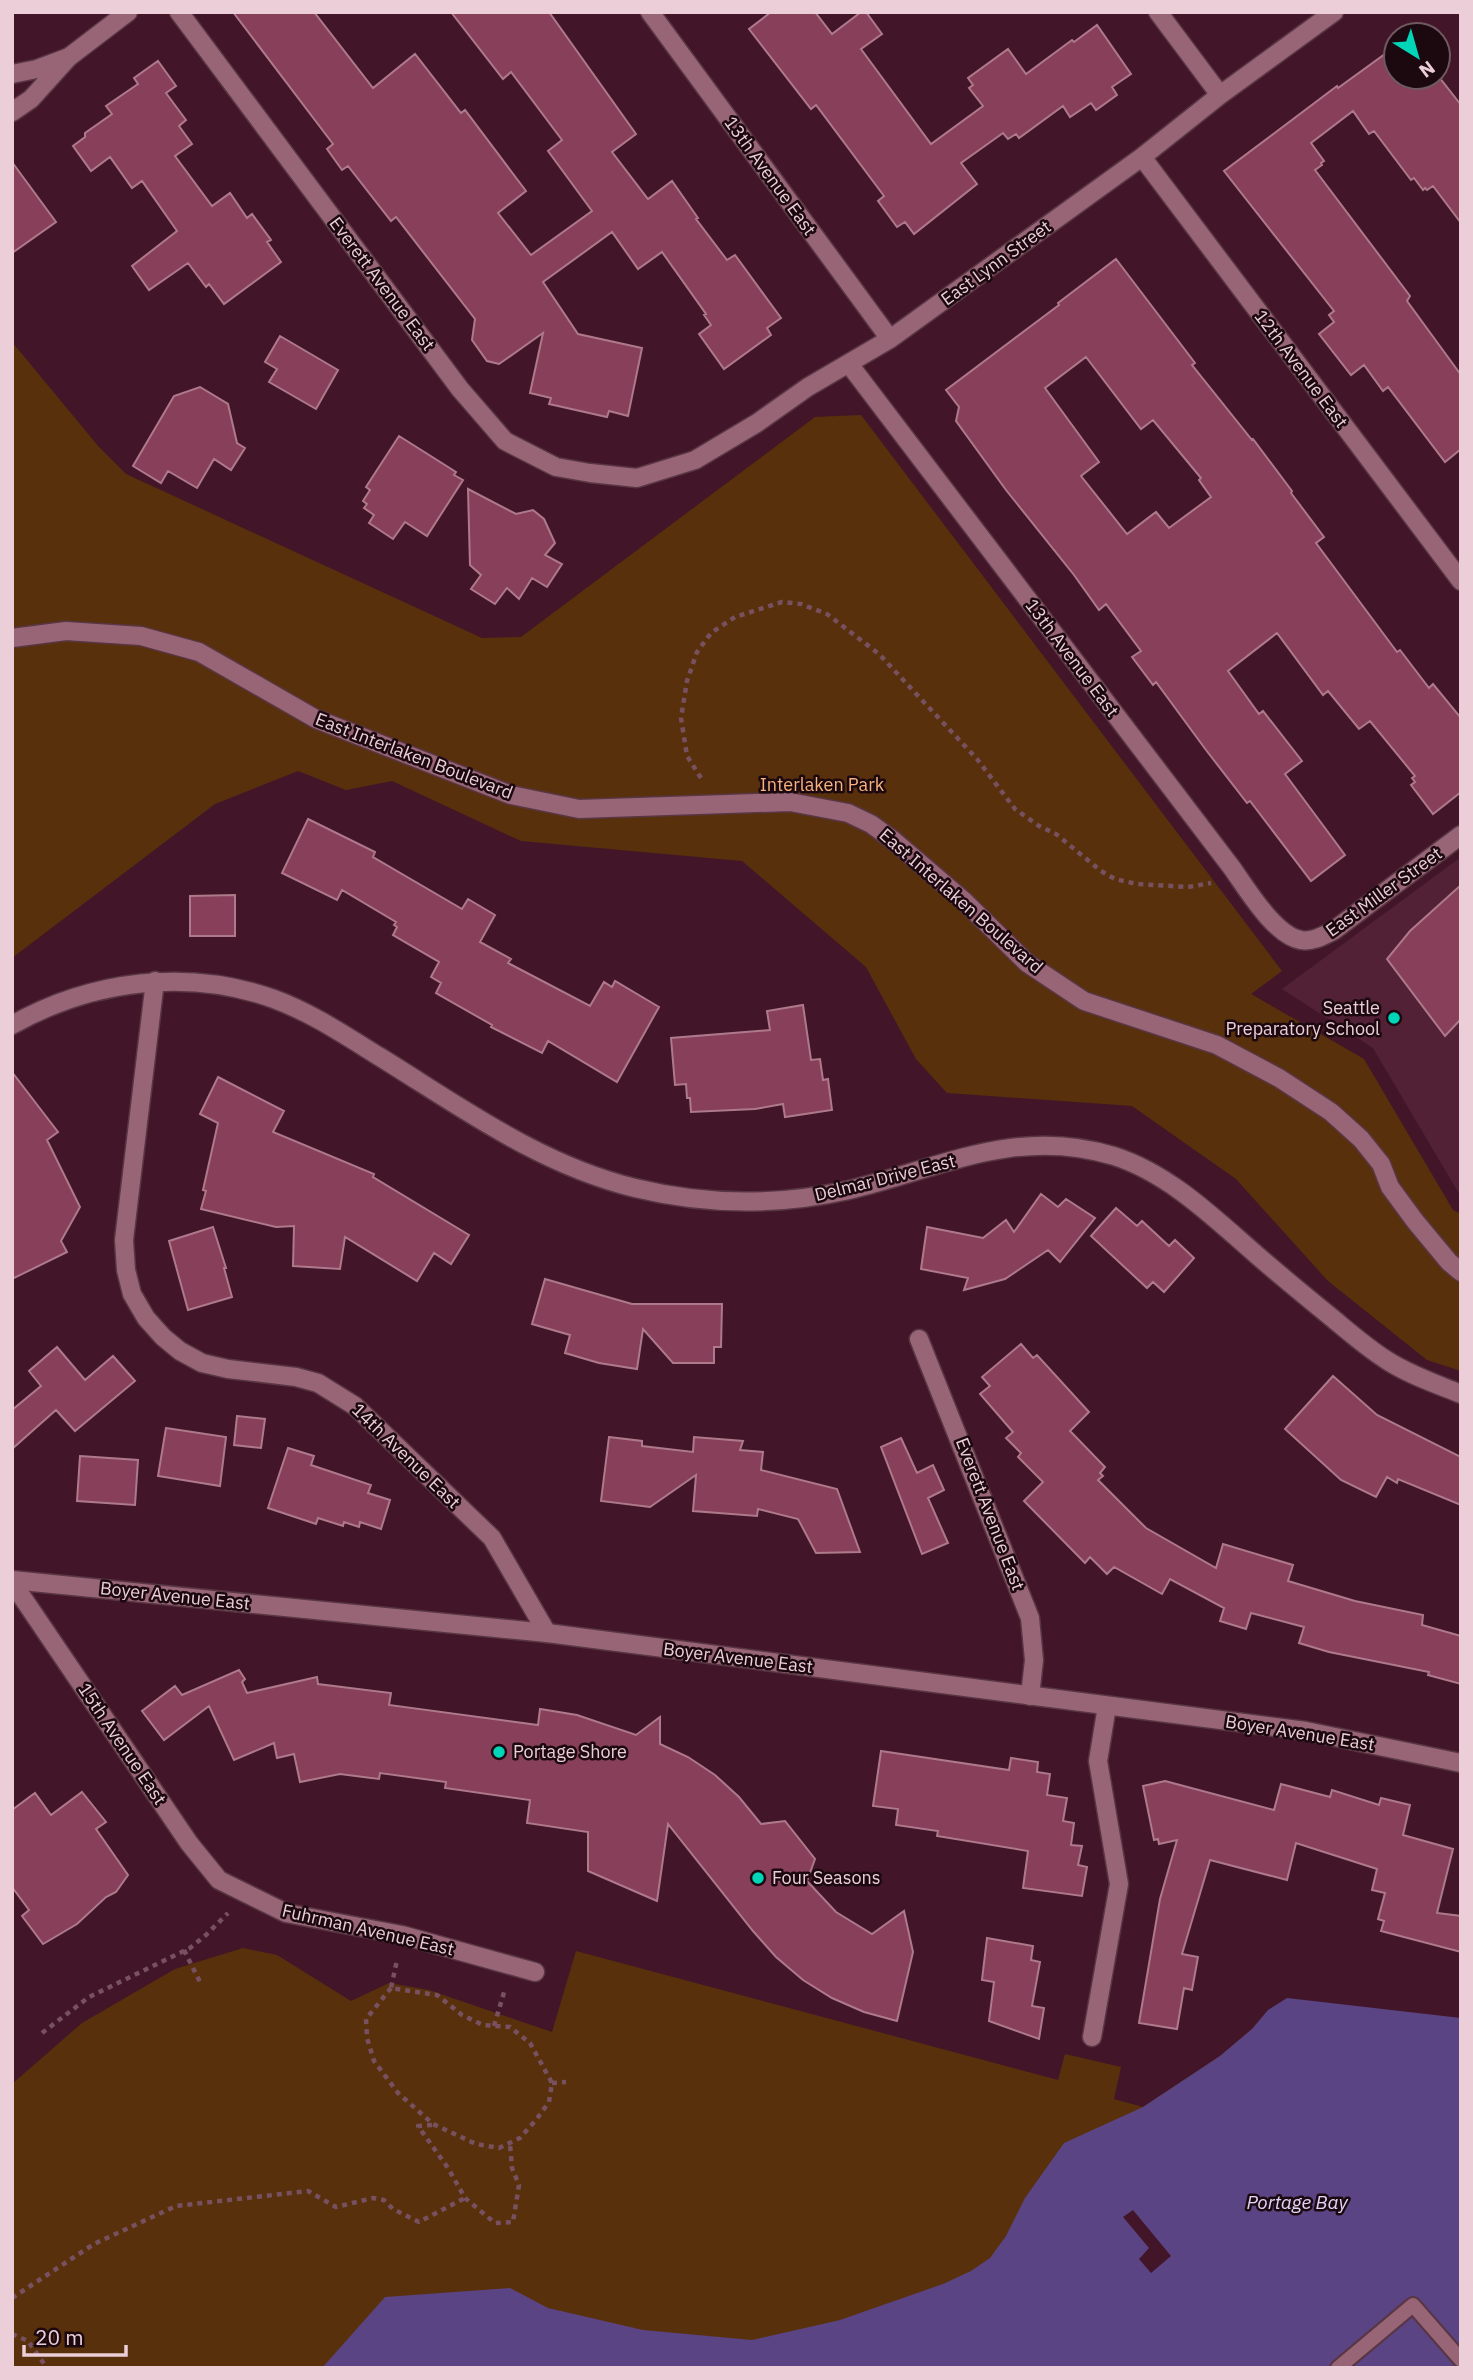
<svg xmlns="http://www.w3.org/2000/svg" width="1473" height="2380" font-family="'IBM Plex Sans',sans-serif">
  <rect width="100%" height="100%" fill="#421628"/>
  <path fill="#522135" d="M1461 857V1197L1373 1048 1282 989Z"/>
  <path fill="#59300c" d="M12 342 99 447 126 474 482 638 521 637 815 417 861 415 1282 971 1251 994 1364 1059 1453 1210 1461 1214V1371L1427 1360 1328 1281 1236 1179 1132 1106 947 1093 916 1059 866 967 742 861 521 841 392 781 346 790 298 771 215 804 12 958Z
    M243 1948 277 1955 351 2001 389 1983 429 1990 552 2032 576 1951 1058 2080 1065 2054 1121 2067 1114 2099 1143 2107 1220 2056 1252 2029 1460 2368H12V2084L82 2023 175 1969Z"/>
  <path fill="#5a4483" d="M1287 1998 1461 2018V2368H322L385 2297 510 2288 548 2308 643 2330 752 2340 840 2320 943 2284 971 2271 990 2258 1006 2236 1025 2198 1064 2143 1143 2107 1220 2056 1252 2029 1268 2010Z"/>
  <path fill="#421628" d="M1133 2210 1171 2256 1151 2273 1139 2259 1149 2248 1123 2217Z"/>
  <path fill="#873f5a" stroke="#ae798b" stroke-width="2" fill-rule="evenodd" d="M233 12H314L373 88 415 54 461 113 465 110 526 191 498 213 531 255 592 211 548 151 562 140 511 72 503 79 451 12H549L636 134 612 152 648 199 672 181 698 218 696 219 727 260 735 255 781 318 767 328 771 335 724 369 699 334 711 325 704 315 706 314 662 252 638 269 612 232 543 282 578 334 642 348 628 416 609 411 607 417 549 404 551 398 530 393 543 333 499 364 487 361 472 340 475 319 396 217 391 221 348 166 342 170 327 149 333 144Z
    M771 12H815L832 34 861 12H866L882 34 861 49 931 144 983 106 969 88 973 85 968 78 1008 49 1026 74 1072 40 1074 42 1097 25 1131 74 1112 87 1117 95 1096 110 1091 103 1070 117 1063 106 1019 138 1016 134 1008 139 1003 133 961 163 977 184 914 234 905 222 897 227 878 201 884 196 816 105 811 109 749 29Z
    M1396 46V77H1439L1461 105V223L1433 186 1427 190 1425 188 1423 190 1414 178 1411 180 1374 131 1369 134 1353 111 1311 143 1324 161 1321 163 1322 165 1315 170 1410 296 1407 301 1461 375V449L1445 462 1388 387 1383 391 1364 365 1351 375 1319 334 1334 322 1329 315 1334 311 1224 171 1337 86 1338 88Z
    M158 61 176 86 166 93 186 120 179 126 192 144 175 156 212 206 230 193 247 218 252 214 271 240 267 242 281 262 224 304 209 284 206 287 188 263 149 290 132 266 177 231 142 181 132 188 110 157 91 171 73 146 85 137V133L112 114 106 106 138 84 134 78Z
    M12 162 56 222 12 253Z
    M1116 259 1195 363 1192 365 1252 440 1253 439 1292 491 1291 493 1324 537 1316 543 1397 652 1400 650 1429 688 1433 684 1461 718V792L1433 814 1411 785 1415 782 1412 778 1415 776 1370 721 1359 729 1328 691 1323 695 1277 633 1228 671 1259 714 1263 711 1302 761 1285 774 1345 855 1311 881 1250 801 1247 803 1206 750 1156 682 1153 685 1132 657 1141 651 1106 604 1099 610 1074 575 1006 490 956 421 959 407 946 390 1059 305 1058 303ZM1086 357 1141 429 1153 420 1201 478 1199 480 1211 497 1169 528 1156 512 1127 534 1081 476 1099 462 1045 388Z
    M280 336 338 370 316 409 269 382 277 369 265 362Z
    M200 387 228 404 237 443 245 448 231 470 214 459 197 488 168 471 161 483 133 466 174 396Z
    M399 436 456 472 454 475 463 480 427 536 405 522 393 539 369 523 374 515 364 508 367 504 363 501 370 490 366 487Z
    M468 489 516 514 533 510 544 519 555 543 545 555 562 564 547 587 532 578 519 599 507 588 495 604 471 589 481 575 470 565Z
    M308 819 375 852 373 857 462 909 468 899 495 915 480 942 511 959 508 963 590 1006 604 982 612 987 615 981 659 1007 617 1082 548 1041 542 1053 491 1027 492 1025 436 993 441 983 431 977 439 962 393 935 397 927 394 925 396 922 342 890 337 900 282 873Z
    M1461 885V1019L1445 1036 1387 959 1410 931Z
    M235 895V936H190V896Z
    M803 1005 811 1060 820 1059 823 1080 828 1079 832 1110 785 1117 783 1104 755 1109 691 1112 690 1098H687L686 1084 675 1085 671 1038 770 1030 767 1011Z
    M12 1072 58 1132 47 1140 80 1207 61 1241 67 1252 12 1279Z
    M218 1077 284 1111 273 1132 374 1174 373 1177 469 1235 451 1264 434 1253 417 1281 345 1237 340 1269 293 1266 294 1226 276 1227 201 1209 206 1191 203 1190 218 1123 200 1114Z
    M1041 1194 1058 1207 1066 1199 1095 1218 1060 1262 1048 1250 1005 1279 964 1290 968 1278 921 1269 927 1227 983 1238 1006 1220 1014 1232Z
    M1116 1208 1137 1226 1142 1221 1169 1246 1175 1240 1194 1258 1164 1292 1153 1282 1147 1288 1091 1236Z
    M213 1227 226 1268H224L232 1297 188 1310 169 1241Z
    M545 1279 632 1304H722L721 1347H714V1363H673L643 1329 637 1369 599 1363 565 1353 570 1335 532 1324Z
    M1021 1344 1033 1358 1037 1355 1089 1412 1070 1431 1105 1467 1100 1473 1103 1476 1098 1480 1146 1528 1216 1568 1223 1544 1293 1565 1288 1581 1355 1601 1423 1615 1422 1625 1461 1636V1684L1428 1675 1429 1672 1329 1652 1299 1643 1304 1627 1251 1613 1246 1629 1220 1621 1224 1608 1170 1579 1162 1594 1114 1567 1107 1574 1090 1557 1085 1563 1024 1501 1043 1482 1018 1457 1021 1453 1006 1438 1013 1432 980 1394 990 1386 982 1377Z
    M57 1347 85 1380 113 1356 135 1381 75 1431 56 1410 12 1449V1410L41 1386 29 1371Z
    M1333 1376 1377 1415 1461 1457V1505L1398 1479 1397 1483 1387 1477 1376 1497 1341 1480 1285 1429Z
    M237 1416 265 1419 261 1448 234 1445Z
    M166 1428 226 1437 220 1486 158 1476Z
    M609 1437 642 1441V1446L693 1452 694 1437 743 1441 740 1450 763 1452 761 1470 837 1489 860 1552 816 1553 798 1519 758 1509 757 1516 693 1511 696 1475 650 1507 601 1501Z
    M901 1438 917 1473 933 1465 944 1490 928 1498 948 1543 922 1554 881 1447Z
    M288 1448 314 1456 311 1465 371 1485 368 1493 390 1500 381 1529 360 1522 359 1527 344 1522 343 1526 318 1518 316 1524 268 1508Z
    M80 1456 138 1460 135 1505 77 1501Z
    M239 1670 245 1679 242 1682 247 1693 317 1677 318 1684 391 1693 389 1705 538 1725 540 1709 577 1715 636 1735 660 1717V1744L688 1757 715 1775 739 1797 761 1824 785 1821 815 1859 807 1881 836 1912 872 1934 904 1911 913 1952 897 2021 864 2012 832 1998 803 1980 776 1957 753 1931 668 1824 657 1901 588 1871V1832L527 1823 530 1800 445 1788 446 1782 380 1773 379 1779 340 1774 300 1782 294 1754 277 1758 274 1743 234 1760 209 1706 164 1740 142 1711 175 1686 182 1695Z
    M881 1751 1009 1770 1011 1758 1038 1762 1037 1772 1050 1774 1047 1795 1067 1798 1063 1821 1074 1823 1071 1845 1082 1846 1078 1865 1087 1867 1082 1896 1023 1888 1028 1851 937 1836 938 1831 896 1825 898 1809 873 1806Z
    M1165 1781 1274 1810 1281 1784 1330 1797 1332 1790 1379 1805 1381 1798 1410 1805 1403 1835 1453 1849 1437 1913 1461 1916V1952L1381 1931 1384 1921 1378 1919 1385 1893 1372 1890 1377 1869 1296 1843 1287 1880 1210 1860 1182 1954 1198 1957 1192 1990 1184 1988 1177 2029 1139 2023 1160 1899 1177 1840 1159 1844 1158 1839 1154 1840 1143 1786Z
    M82 1792 106 1822 96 1829 128 1875 116 1892 106 1897 77 1924 43 1944 22 1916 29 1910 12 1887V1810L35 1793 51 1815Z
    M987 1938 1033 1946 1031 1960 1040 1962 1032 2006 1044 2008 1039 2039 989 2021 994 1982 982 1980Z"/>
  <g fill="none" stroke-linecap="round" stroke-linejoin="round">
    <defs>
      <path id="service" d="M1338 2368 1413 2305 1461 2360"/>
      <path id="minor" d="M179 12 460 389 505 441 556 467 590 473 637 478 695 460 757 423 808 387 890 339 1142 157 1220 95 1334 12
        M650 12 890 339
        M1158 12 1220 95
        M12 112 31 99 69 57
        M1142 157 1461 581
        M849 364 1232 868C1247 889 1275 936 1301 940 1312 942 1323 936 1333 931L1461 835
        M12 638 66 631 141 636 199 652 316 719 511 795 579 809 790 802 848 813 871 824 893 840 963 900 1027 963 1084 1001 1217 1045 1279 1078 1331 1112 1361 1139 1381 1164 1390 1187 1415 1221 1449 1262 1461 1272
        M155 981 124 1240 126 1270 132 1294 146 1318 163 1337 180 1351 202 1363 228 1369 296 1377 318 1383 355 1406 492 1538 547 1633
        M919 1339 1030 1618 1034 1660 1030 1696
        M12 1582 189 1843 219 1880 286 1913 402 1935 535 1972
        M1092 2037 1119 1884 1098 1761 1107 1706"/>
      <path id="tertiary" d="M12 74 37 69 69 57 128 12
        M12 1025C92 980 188 968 274 999 312 1013 346 1036 380 1057 461 1107 540 1165 635 1188 705 1205 778 1206 849 1190 941 1168 1017 1126 1114 1156 1167 1173 1210 1214 1251 1250 1277 1273 1304 1295 1331 1317 1349 1332 1367 1348 1388 1361 1410 1375 1436 1384 1461 1394
        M12 1580 547 1633 1306 1731 1461 1763"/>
    </defs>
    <use href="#service" stroke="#593644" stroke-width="18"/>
    <use href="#minor" stroke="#593644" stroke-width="21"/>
    <use href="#tertiary" stroke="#593644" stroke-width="21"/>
    <path stroke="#785160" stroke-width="4.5" stroke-dasharray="5 5" stroke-linecap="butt" d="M701 778 687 756 681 718 687 681 697 652 711 633 735 617 782 602 801 604 827 614 879 654 977 759 1015 809 1039 826 1056 834 1101 871 1115 879 1137 884 1188 887 1211 883
      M184 1950 200 1982
      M391 1988 366 2019 367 2038 374 2061 398 2093 433 2124 476 2144 499 2148 520 2138 536 2120 549 2102 552 2083 530 2043 510 2027 483 2025 462 2015 437 1995 391 1988 397 1960
      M494 2026 505 1989
      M42 2033 89 1997 190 1948 206 1935 228 1913
      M552 2083 566 2082
      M432 2125 418 2126 448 2168 465 2198 495 2223 513 2222 519 2185 512 2168 510 2144
      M12 2298 94 2244 176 2206 308 2191 336 2207 373 2198 384 2200 393 2209 419 2222 465 2198
      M12 2334 28 2341 47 2368"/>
    <use href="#service" stroke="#986576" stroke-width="14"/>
    <use href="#minor" stroke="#986576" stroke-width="18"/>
    <use href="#tertiary" stroke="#986576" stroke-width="18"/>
  </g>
  <g fill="#00d5b7" stroke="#1c0910" stroke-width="2.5">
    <circle cx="1394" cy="1018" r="7"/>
    <circle cx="499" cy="1752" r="7"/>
    <circle cx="758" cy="1878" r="7"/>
  </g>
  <g text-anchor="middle" stroke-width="5" stroke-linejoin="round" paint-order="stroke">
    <g font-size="18" fill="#ebced7" stroke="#1c0910">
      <text transform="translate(770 176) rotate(54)" y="6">13th Avenue East</text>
      <text transform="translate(996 263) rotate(-36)" y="6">East Lynn Street</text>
      <text transform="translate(382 284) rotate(53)" y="6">Everett Avenue East</text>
      <text transform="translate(1301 369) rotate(53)" y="6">12th Avenue East</text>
      <text transform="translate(1072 658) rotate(53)" y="6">13th Avenue East</text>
      <text transform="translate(414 756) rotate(21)" y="6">East Interlaken Boulevard</text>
      <text transform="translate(1384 892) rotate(-36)" y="6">East Miller Street</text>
      <text transform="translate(961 901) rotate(41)" y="6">East Interlaken Boulevard</text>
      <text transform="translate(885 1178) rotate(-14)" y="6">Delmar Drive East</text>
      <text transform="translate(406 1456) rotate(44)" y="6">14th Avenue East</text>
      <text transform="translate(990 1514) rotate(69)" y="6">Everett Avenue East</text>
      <text transform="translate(175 1596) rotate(6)" y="6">Boyer Avenue East</text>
      <text transform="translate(738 1658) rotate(7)" y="6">Boyer Avenue East</text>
      <text transform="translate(1300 1733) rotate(9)" y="6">Boyer Avenue East</text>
      <text transform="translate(122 1744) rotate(56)" y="6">15th Avenue East</text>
      <text transform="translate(368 1930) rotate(13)" y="6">Fuhrman Avenue East</text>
    </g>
    <g font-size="18" fill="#f8b37f" stroke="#1c0910">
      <text x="822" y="791">Interlaken Park</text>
    </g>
    <g font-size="18" fill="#ebced7" stroke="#1c0910" text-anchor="start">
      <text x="1380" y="1014" text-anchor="end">Seattle<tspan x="1380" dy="21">Preparatory School</tspan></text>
      <text x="513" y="1758">Portage Shore</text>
      <text x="772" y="1884">Four Seasons</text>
    </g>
    <g font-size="19" font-style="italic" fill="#e0d6fc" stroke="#1c0910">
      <text x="1297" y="2209">Portage Bay</text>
    </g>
  </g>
  <rect width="1473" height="2380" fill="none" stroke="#ebced7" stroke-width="28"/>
  <g transform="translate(1417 56) rotate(143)"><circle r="33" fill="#1c0910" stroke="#6f5860" stroke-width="2"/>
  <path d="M0-5L12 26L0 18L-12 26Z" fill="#00d5b7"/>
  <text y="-10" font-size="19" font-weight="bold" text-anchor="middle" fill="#ebced7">N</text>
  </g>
  <path d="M24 2345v10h102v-10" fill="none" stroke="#ebced7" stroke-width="3.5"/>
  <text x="35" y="2345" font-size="21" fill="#ebced7" stroke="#1c0910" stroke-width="5" paint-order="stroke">20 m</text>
</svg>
